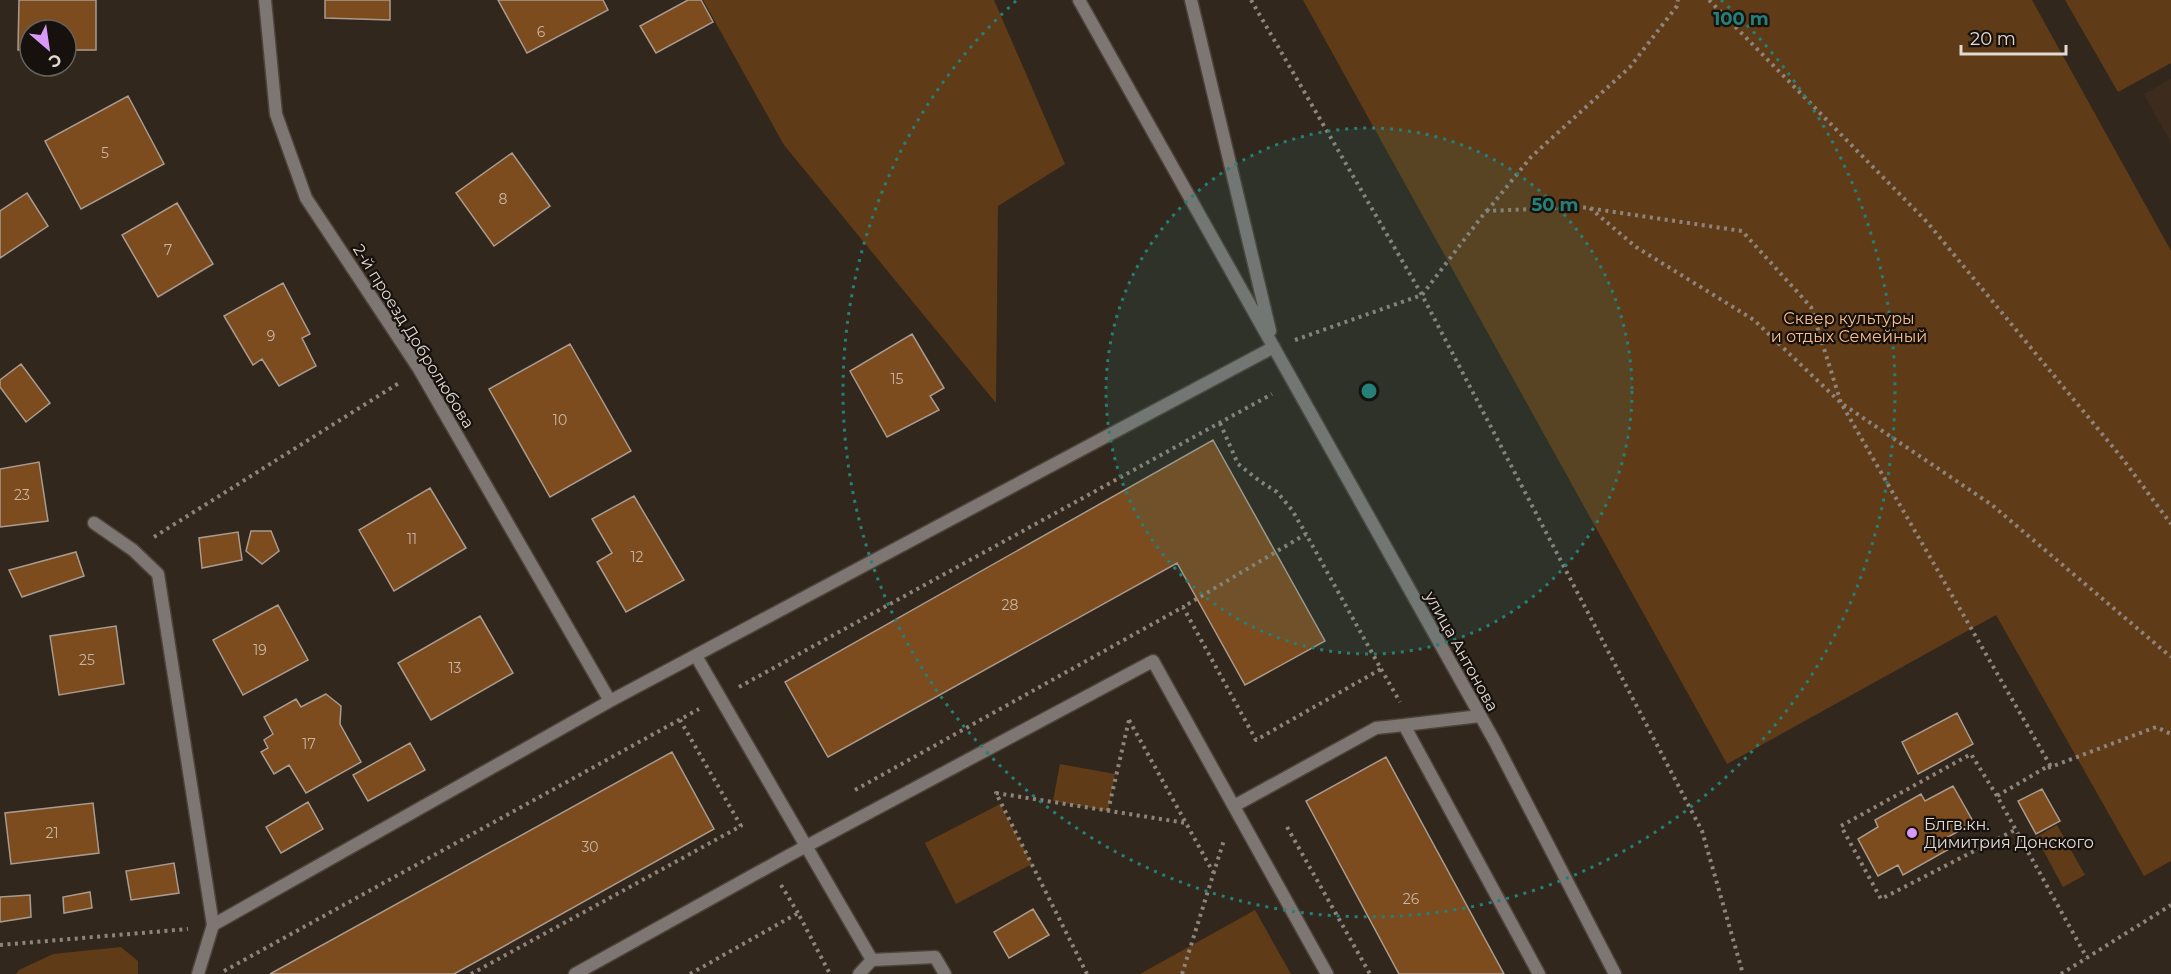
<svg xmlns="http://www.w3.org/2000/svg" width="2171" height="974" font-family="Montserrat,sans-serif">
  <rect width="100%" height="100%" fill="#32271d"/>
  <path fill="#3d2c1e" d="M2171 79V143L2144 94Z"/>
  <path fill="#603b17" d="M703 0H994L1065 164 998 206 996 403 784 145Z
    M1303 0H2032L2171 251V861L2144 876 1996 615 1727 764Z
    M2065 0H2171V63L2118 92Z
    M1060 764 1115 774 1108 811 1053 801Z
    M1000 804 1032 864 956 904 925 843Z
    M2057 825 2085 875 2063 887 2036 837Z
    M1255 910 1291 974H1140Z
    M121 947 138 961V974H16L19 970 53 954Z"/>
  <path fill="#7c4b1e" stroke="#aa9b8f" stroke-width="1.5" d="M19 0H96V50H66V30H30V50H18Z
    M325 0H390V20L325 18Z
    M498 0H603L608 10 527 53Z
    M688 0H701L713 22 656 53 640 26Z
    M128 96 164 164 81 209 45 141Z
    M512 153 550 206 494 246 456 193Z
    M27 193 48 226 0 258V211Z
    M177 203 213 264 158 297 122 235Z
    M283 283 310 334 302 338 316 366 279 386 262 359 253 365 224 316Z
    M912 334 944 388 930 396 939 410 887 437 850 371Z
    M570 344 631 451 550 497 489 389Z
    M21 364 50 403 26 422 0 387V380Z
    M1213 440 1325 641 1245 685 1177 563 828 757 785 682Z
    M39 462 48 521 0 527V469Z
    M430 488 466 548 394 591 359 530Z
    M634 496 684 580 626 612 597 562 612 553 592 519Z
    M251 531H271L279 551 262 564 246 551Z
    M238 532 242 560 202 568 199 538Z
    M76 552 84 576 22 597 9 570Z
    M278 605 308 660 243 695 213 640Z
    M480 616 513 673 431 720 398 663Z
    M116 626 124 684 59 695 50 636Z
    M326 694 341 706 340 724 361 762 306 793 289 765 274 774 261 752 268 748 264 740 273 734 264 717 296 699 301 707Z
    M1957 713 1973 744 1918 774 1902 742Z
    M410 743 425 770 368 801 353 775Z
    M672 752 714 829 454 974H270Z
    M1386 757 1504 974H1399L1306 801Z
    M1953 786 1974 823 1946 838 1951 848 1903 875 1898 865 1878 876 1858 839 1878 827 1875 820 1921 794 1925 801Z
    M2042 789 2060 821 2036 834 2018 801Z
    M308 802 323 829 281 853 266 827Z
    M93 803 99 853 11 864 5 813Z
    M174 863 179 893 131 900 126 871Z
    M90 892 92 908 64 913 63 897Z
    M30 895 31 917 0 922V897Z
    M1033 909 1049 935 1009 958 994 932Z"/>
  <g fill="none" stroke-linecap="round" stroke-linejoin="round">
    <defs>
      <path id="lane" d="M94 523 133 550 158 574 213 925 198 974
        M696 656 872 960
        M1480 716 1404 725 1539 974
        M1234 806 1376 728 1404 725
        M575 974 786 857 1153 661 1327 974
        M859 974 872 960 935 957 945 974"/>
      <path id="street" d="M265 0 276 114 306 198 419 369 610 701
        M1079 0 1494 740 1615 974
        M1191 0 1270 331
        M213 925 610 701 1274 347"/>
    </defs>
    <use href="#lane" stroke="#4e433a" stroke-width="15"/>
    <use href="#street" stroke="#4e433a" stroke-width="15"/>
    <path stroke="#8e847c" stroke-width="4" stroke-dasharray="3 4.5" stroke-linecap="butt" d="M1251 0 1422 295 1702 831 1743 974
      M1709 0 1927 222 2122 458 2171 524
      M1590 208 1636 247 1754 320 1841 403 1992 505 2171 657
      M1487 211 1531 157 1630 67 1677 6 1678 0
      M1295 340 1422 295 1486 211 1581 207 1742 231 1811 307 1841 403 2050 765 1997 796 2087 958
      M1220 423 1238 464 1261 482 1277 492 1292 510 1306 534
      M154 537 399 383
      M1381 669 1400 702
      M739 687 1272 394
      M1129 720 1213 872
      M2048 768 2156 727 2171 734
      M855 790 1183 607 1256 740 1381 669 1306 534 1183 607
      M1997 796 1971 754 1841 826 1881 899 2015 830
      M1108 811 1129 720
      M1287 827 1370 974
      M781 885 798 913
      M0 945 188 929
      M224 971 699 709
      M471 974 741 826 680 720
      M690 974 798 913 830 974
      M1087 974 996 793 1186 823
      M1182 974 1224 840
      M2061 974 2171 905"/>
    <use href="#lane" stroke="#7e7673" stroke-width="12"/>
    <use href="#street" stroke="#7e7673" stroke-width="12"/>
  </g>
  <circle cx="1369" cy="391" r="263" fill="#248078" fill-opacity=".12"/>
  <g fill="none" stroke="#248078" stroke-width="3" stroke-dasharray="3 6">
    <circle cx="1369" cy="391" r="263"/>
    <path d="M1721 0A526 526 0 1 1 1017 0"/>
  </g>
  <circle fill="#d99af7" stroke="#16110c" stroke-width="2" cx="1912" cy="833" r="6"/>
  <g text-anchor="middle" stroke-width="4.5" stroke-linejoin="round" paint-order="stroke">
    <g font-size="14" fill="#c8b6a5">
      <text x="541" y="37">6</text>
      <text x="105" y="158">5</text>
      <text x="503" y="204">8</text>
      <text x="168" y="255">7</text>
      <text x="271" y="341">9</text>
      <text x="897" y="384">15</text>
      <text x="560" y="425">10</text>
      <text x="22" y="500">23</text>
      <text x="412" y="544">11</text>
      <text x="637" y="562">12</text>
      <text x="1010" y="610">28</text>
      <text x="260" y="655">19</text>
      <text x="87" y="665">25</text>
      <text x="455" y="673">13</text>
      <text x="309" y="749">17</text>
      <text x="52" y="838">21</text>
      <text x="590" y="852">30</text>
      <text x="1411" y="904">26</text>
    </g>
    <g font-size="16" fill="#f9bd8a" stroke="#16110c">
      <text x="1849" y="324">Сквер культуры<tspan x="1849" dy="18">и отдых Семейный</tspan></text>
    </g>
    <g font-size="16" fill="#e1d9d2" stroke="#16110c">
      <text transform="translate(414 336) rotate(58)" y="6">2-й проезд Добролюбова</text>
      <text transform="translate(1462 651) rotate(61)" y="6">улица Антонова</text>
    </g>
    <g font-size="16" fill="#e1d9d2" stroke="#16110c" text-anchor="start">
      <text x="1924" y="830">Блгв.кн.<tspan x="1924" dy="18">Димитрия Донского</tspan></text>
    </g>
  </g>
  <circle cx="1369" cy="391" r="9" fill="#248078" stroke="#16110c" stroke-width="3"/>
  <g font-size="18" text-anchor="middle" font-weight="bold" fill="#248078" stroke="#16110c" stroke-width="4.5" stroke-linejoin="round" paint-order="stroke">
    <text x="1741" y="25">100 m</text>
    <text x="1555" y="211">50 m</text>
  </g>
  <g transform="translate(48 48) rotate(151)"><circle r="28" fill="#16110c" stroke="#67615b" stroke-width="1.5"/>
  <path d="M0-4.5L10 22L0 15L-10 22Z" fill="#d99af7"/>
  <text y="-9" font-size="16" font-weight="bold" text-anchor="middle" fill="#e1d9d2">С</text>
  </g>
  <path d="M1961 45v9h105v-9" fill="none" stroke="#e1d9d2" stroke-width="3"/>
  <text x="1970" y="45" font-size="18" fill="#e1d9d2" stroke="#16110c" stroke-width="4.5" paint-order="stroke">20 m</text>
</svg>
